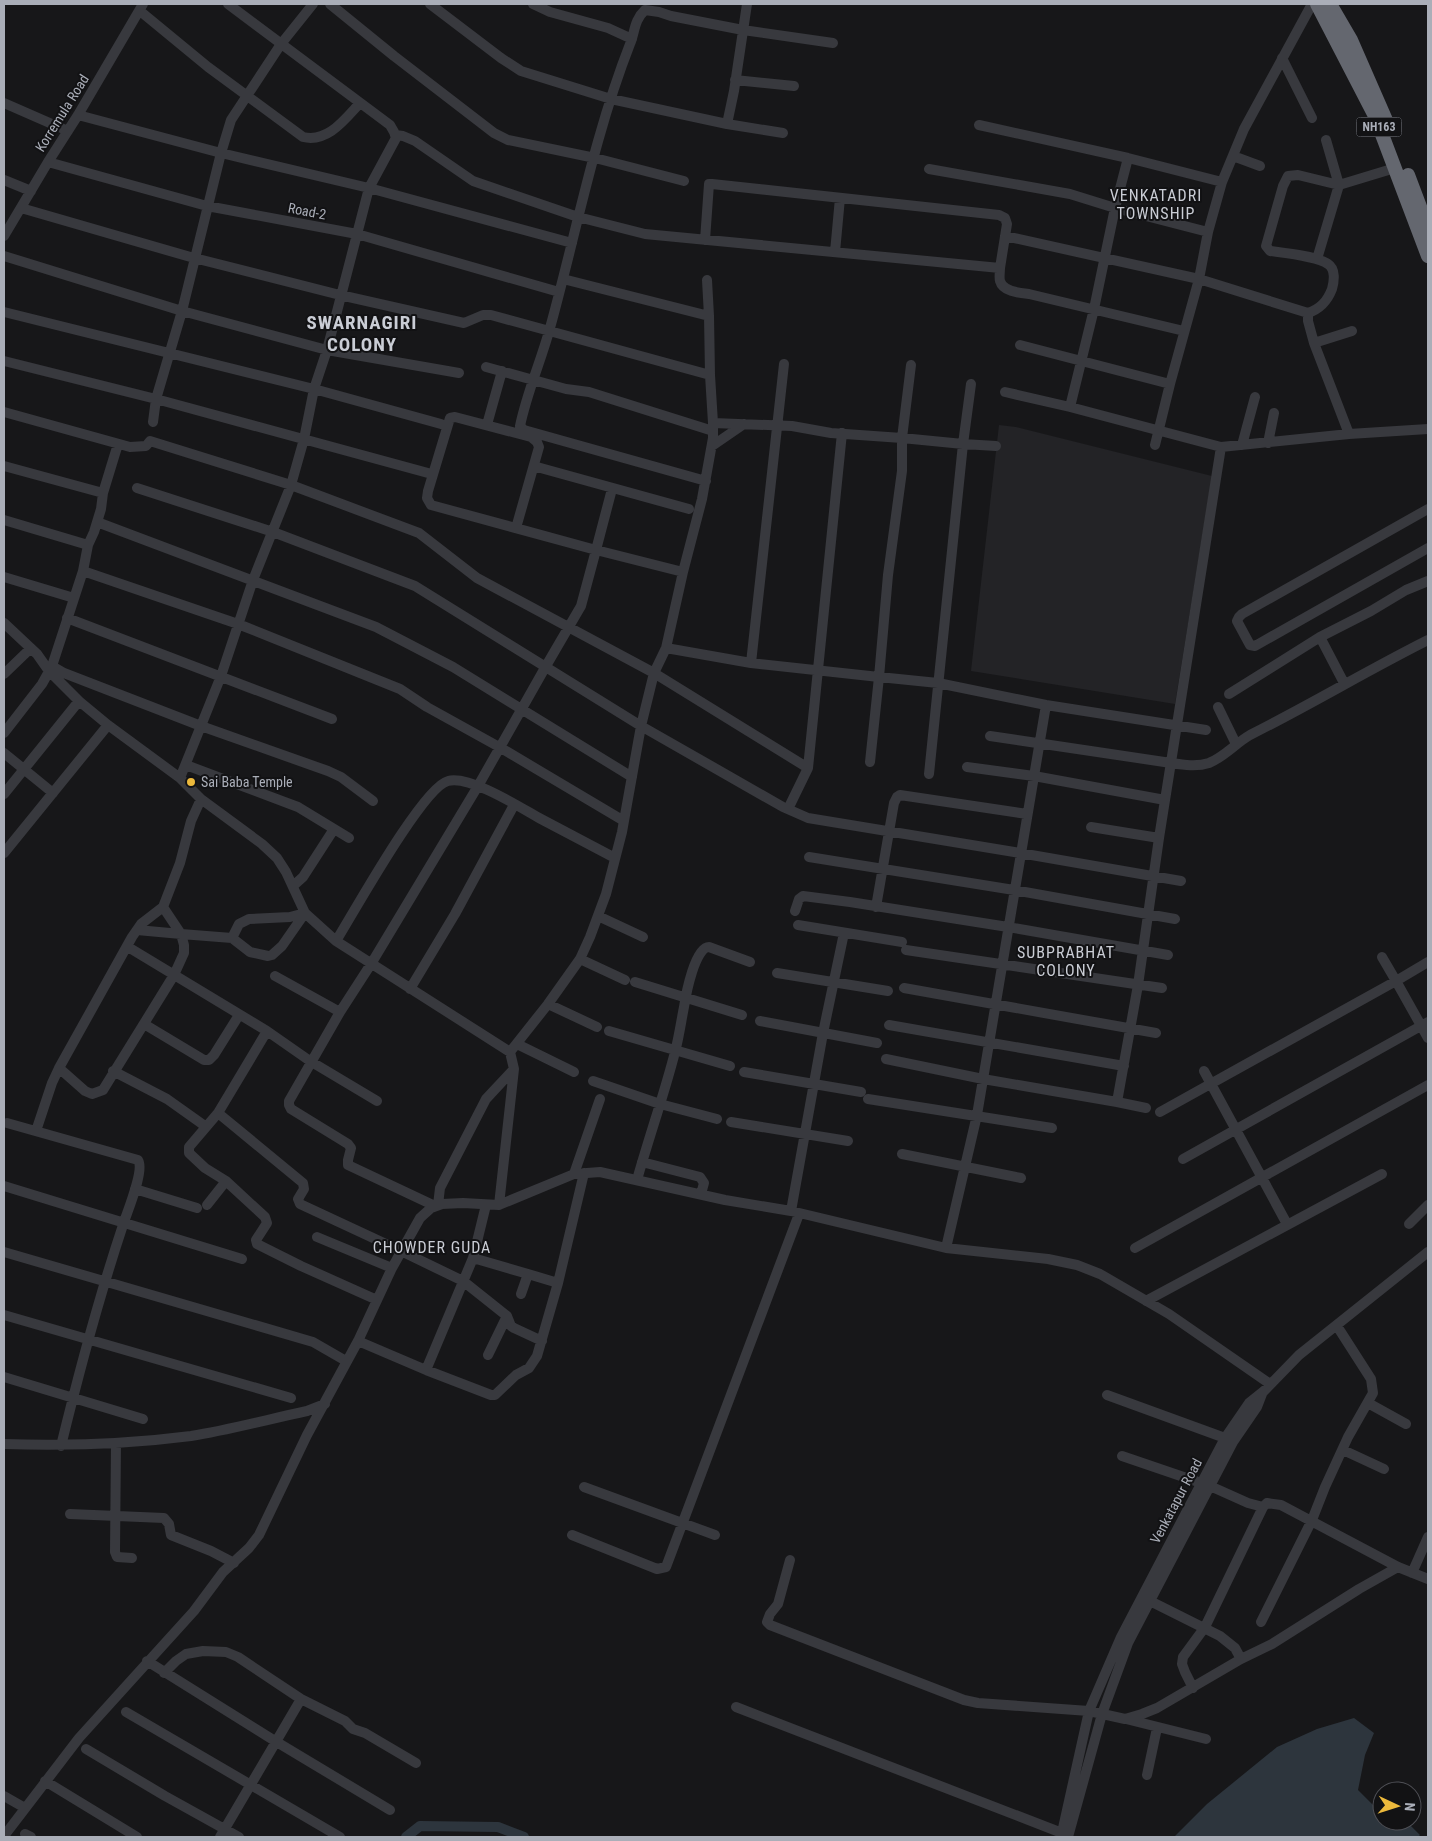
<svg xmlns="http://www.w3.org/2000/svg" width="1432" height="1841" font-family="'Roboto Condensed',sans-serif">
  <rect width="100%" height="100%" fill="#171719"/>
  <path fill="#232326" d="M999 425 1016 427 1212 476 1175 704 971 671Z"/>
  <path fill="#2d353d" d="M1354 1718 1374 1733 1365 1755 1358 1790 1374 1806 1382 1810V1821H1406L1420 1835 1418 1837H1174L1207 1804 1277 1747 1317 1729Z"/>
  <g fill="none" stroke-linecap="round" stroke-linejoin="round">
    <path stroke="#2d353d" stroke-width="10" d="M406 1837 420 1826 498 1827 524 1837"/>
    <path stroke="#38393e" stroke-width="10" d="M330 4 394 56 494 133 508 140 595 158 684 181
      M430 4 501 58 521 71 611 99 727 124 734 91 747 4
      M533 4 550 12 608 28 632 39
      M140 11 208 67 303 137C328 143 345 119 360 103
      M1282 58 1312 118
      M735 80 794 86
      M4 103 68 131
      M78 115 221 153 369 188 572 243
      M727 124 783 133
      M979 125 1128 158 1222 182
      M395 135 403 136 415 141 473 181 578 217 645 234 1000 268C1000 272 999 277 1000 281 1003 292 1020 293 1029 294L1184 331
      M1326 140 1339 185
      M1233 156 1260 166
      M48 162 207 206 357 234 559 292
      M929 169 1070 194 1115 208 1208 232
      M4 180 31 191
      M1339 185 1298 175 1288 176 1283 186 1266 246 1270 251C1285 253 1316 256 1328 264 1336 269 1334 282 1332 289 1327 302 1320 309 1308 313V321L1314 343 1349 434
      M21 208 194 258 340 295 464 323 483 315H491L710 375 713 423 792 426 831 433 902 438V471L888 575 879 677 938 683 1046 705 1206 730
      M4 236 48 162 78 115 143 4
      M1005 236 1199 279 1308 313
      M705 240 709 184H712L999 215 1005 218 1007 224 1000 268
      M835 252 840 198
      M4 256 182 311 327 350 459 373
      M1317 259 1339 185 1395 168
      M563 279 709 316 710 375
      M707 280 709 316
      M4 312 314 389 441 424
      M1314 343 1352 331
      M1020 345 1170 384
      M4 361 156 399 428 473
      M911 365 902 438 963 444 929 774
      M486 367 566 389 589 392 713 431
      M971 384 963 444 996 446
      M1005 392 1070 407 1221 447
      M1070 407 1094 309 1115 208 1128 158
      M4 412 130 447 146 446 150 441 291 485 419 533 477 578 654 673 808 768
      M488 421 502 371
      M153 422 156 399 182 311 221 153 231 120 281 44 313 4
      M1268 443 1274 413
      M1155 445 1170 384 1199 279 1208 232 1222 182 1244 129 1312 4
      M1242 445 1255 397
      M712 446 744 424
      M4 466 103 493
      M537 467 689 509
      M706 481 524 430 520 426C527 392 541 361 550 328 576 234 594 136 630 44 635 32 634 20 645 10L659 12 671 16 743 30 833 43
      M137 488 273 532 415 586 641 726 783 807 808 818 1020 853 1181 881
      M612 489 596 550 683 572
      M1428 509 1242 614 1239 617 1237 621 1250 645 1255 646 1428 548
      M4 520 88 545
      M97 522 376 627 453 667 632 777
      M83 571 238 624 400 689 427 707 501 748 624 821
      M4 577 74 598
      M67 618 332 719
      M4 623 37 654 49 671 79 701 108 725 180 778 201 799 262 844 277 858 286 872 305 913 336 941 510 1052 514 1069 499 1205
      M1320 637 1344 683
      M666 648 751 663 879 677 870 762
      M751 663 784 364
      M52 666 64 673 201 726 328 771 341 777 373 801
      M4 674 30 649
      M1229 694 1320 637 1371 611 1406 590 1428 581
      M1218 707 1236 744
      M4 733 42 684 52 666 83 571 88 545 94 532 101 509 103 493 118 444
      M990 736 1171 763C1184 765 1197 767 1209 763 1224 757 1236 743 1250 735 1310 705 1368 670 1428 640
      M4 753 53 793
      M186 765 298 807 349 838
      M967 767 1034 776 1165 800
      M180 778 221 676 253 580 291 485 304 439 314 389 327 350 369 188 396 138 394 132 390 125 228 4
      M4 794 79 701
      M788 809 808 768 842 433
      M1091 827 1159 838
      M4 853 108 725
      M809 857 1014 890 1175 919
      M293 886 303 877 334 829
      M163 907 181 934 232 938
      M876 907 894 803 897 797 900 795 1027 814
      M795 911 799 899 803 896 850 902 1008 927 1168 955
      M305 913 282 946 272 955 268 956 250 952 232 938 239 924 249 919 290 917Z
      M598 916 643 937
      M798 925 902 942
      M137 930 181 934 184 945V953L174 975 103 1090 92 1094 85 1091 59 1068 132 937 141 924 163 907 180 863 191 821 201 799
      M336 941C353 914 423 787 448 781 470 775 521 808 541 819 566 832 590 845 615 858
      M128 947 267 1031 310 1061 377 1101
      M906 950 1162 988
      M1382 957 1396 981 1428 962
      M580 959 625 980
      M777 973 888 991
      M275 976 340 1012
      M635 982 742 1015
      M904 988 1156 1033
      M410 989 455 914 514 805
      M548 1004 597 1027
      M760 1021 877 1043
      M144 1024 204 1060H209L214 1055 239 1015
      M889 1025 1124 1066
      M267 1031 218 1113 189 1147V1153L205 1168 226 1181 265 1217 267 1223 256 1240 257 1244 301 1266 377 1300
      M609 1031 730 1066
      M517 1044 574 1072
      M510 1052 548 1004 580 959 590 937 606 894 622 832 641 726 654 673 666 648 683 572 702 499 713 438V423
      M886 1059 983 1079 1117 1102 1138 985 1159 838 1221 447 1349 434 1428 429
      M113 1071 167 1099 205 1126
      M1204 1071 1287 1224
      M744 1072 861 1092
      M593 1081 660 1104 717 1119
      M868 1099 1052 1128
      M1117 1102 1146 1108
      M1160 1112 1396 981 1428 1038
      M218 1113 303 1183 304 1189 298 1199 300 1204 401 1251 463 1281 507 1316 511 1326 514 1328 542 1341
      M731 1122 848 1141
      M7 1123 138 1160C145 1170 127 1212 123 1225 99 1297 79 1372 61 1446
      M36 1131 52 1083 59 1068
      M902 1154 1021 1178
      M1183 1159 1428 1022
      M642 1162 700 1177 704 1183 701 1194
      M574 1174 600 1099
      M637 1180C649 1137 664 1095 675 1052 679 1037 681 1022 684 1007 686 994 695 947 709 947L750 962
      M4 1186 242 1259
      M135 1189 197 1208
      M207 1205 226 1181
      M438 1205 440 1188 486 1099 514 1069
      M486 1205 473 1258 426 1370 491 1395H495L516 1375 529 1368 537 1356 558 1283 584 1173
      M435 1206 348 1165V1160L351 1148 348 1144 291 1109 289 1105V1101L340 1012 371 964 478 786 546 666 581 606 596 550 431 505 427 498 428 491 450 418 455 417 531 437 537 442 539 447 516 528
      M791 1211 823 1033 844 933
      M1409 1224 1428 1205
      M317 1237 392 1268
      M946 1248 977 1115 1046 705
      M1135 1248 1428 1085
      M4 1252 313 1342 346 1361
      M473 1258 528 1274
      M521 1294 528 1274 558 1283
      M1146 1301 1382 1174
      M4 1315 291 1398
      M358 1341 426 1370
      M488 1355 507 1316
      M4 1377 143 1419
      M1107 1395 1225 1438
      M1368 1403 1406 1424
      M116 1443 115 1552 117 1557 132 1558
      M4 1444C66 1446 129 1444 191 1436 230 1430 269 1419 307 1411L325 1404
      M1343 1450 1384 1469
      M1122 1456 1210 1486 1248 1503 1263 1507 1267 1503 1281 1505 1398 1567 1428 1579
      M584 1487 715 1535
      M70 1514 164 1518 169 1524 171 1535 211 1551 234 1563
      M572 1535 657 1569 666 1567 799 1214
      M790 1560 778 1604 770 1614 767 1622 770 1625 964 1700 978 1703 1089 1711 1125 1719 1142 1714 1157 1708 1241 1659 1272 1644 1359 1589 1398 1567
      M1412 1573 1428 1537
      M1150 1601 1220 1636 1235 1648 1241 1659
      M1261 1622 1312 1520 1325 1487 1348 1437 1373 1393 1371 1379 1337 1326
      M147 1661 275 1741 390 1810
      M164 1673 176 1661 186 1654 203 1651 226 1652 238 1657 301 1699 345 1721 353 1729 365 1733 416 1763
      M1193 1688 1185 1672 1182 1664 1183 1657 1205 1627 1263 1507
      M736 1707 1062 1833
      M126 1712 340 1837
      M1126 1719 1206 1739
      M86 1749 165 1796 239 1837
      M1147 1775 1157 1728
      M45 1781 137 1837
      M4 1796 25 1808
      M25 1834 31 1837
      M4 1836 79 1738 194 1611 223 1572 249 1548 259 1535 307 1435 358 1341 392 1268 420 1218 431 1208 442 1204 463 1203 499 1205 574 1174 600 1172 725 1200 791 1211 946 1248 1048 1259 1077 1265 1100 1274 1169 1314 1270 1384
      M220 1837 301 1699
      M1061 1837 1089 1711 1121 1637 1225 1438 1249 1403 1264 1391 1299 1355 1428 1252
      M1068 1837 1102 1714 1128 1643 1233 1442 1257 1407 1262 1394"/>
    <path stroke="#64676f" stroke-width="14" d="M1317 4 1375 116 1428 256
      M1330 4 1351 40 1389 127
      M1408 175 1428 228"/>
  </g>
  <circle fill="#ecb93c" stroke="#121214" stroke-width="2" cx="191" cy="782" r="5"/>
  <g text-anchor="middle" stroke-width="4" stroke-linejoin="round" paint-order="stroke">
    <rect fill="#121214" stroke="#7c7f87" stroke-width="1" x="1356.5" y="117.5" width="45" height="19" rx="4"/>
    <g font-size="12" font-weight="bold" fill="#aaaeb8">
      <text x="1379" y="131">NH163</text>
    </g>
    <g font-size="14" fill="#aaaeb8" stroke="#121214">
      <text transform="translate(62 113) rotate(-58)" y="5">Korremula Road</text>
      <text transform="translate(307 211) rotate(11)" y="5">Road-2</text>
      <text transform="translate(1176 1501) rotate(-62)" y="5">Venkatapur Road</text>
    </g>
    <g font-size="14" fill="#aaaeb8" stroke="#121214" text-anchor="start">
      <text x="201" y="787">Sai Baba Temple</text>
    </g>
    <g font-size="16" letter-spacing="1" fill="#cacdd5" stroke="#121214">
      <text x="1156" y="201">VENKATADRI<tspan x="1156" dy="18">TOWNSHIP</tspan></text>
      <text x="1066" y="958">SUBPRABHAT<tspan x="1066" dy="18">COLONY</tspan></text>
      <text x="432" y="1253">CHOWDER GUDA</text>
    </g>
    <g font-size="19" font-weight="bold" letter-spacing="1" fill="#cacdd5" stroke="#121214">
      <text x="362" y="329">SWARNAGIRI<tspan x="362" dy="22">COLONY</tspan></text>
    </g>
  </g>
  <rect width="1432" height="1841" fill="none" stroke="#aaaeb8" stroke-width="10"/>
  <g transform="translate(1397 1806) rotate(94)"><circle r="24" fill="#121214" stroke="#4f5056"/>
  <path d="M0-4L9 19L0 12L-9 19Z" fill="#ecb93c"/>
  <text y="-8" font-size="14" font-weight="bold" text-anchor="middle" fill="#aaaeb8">N</text>
  </g>
</svg>
